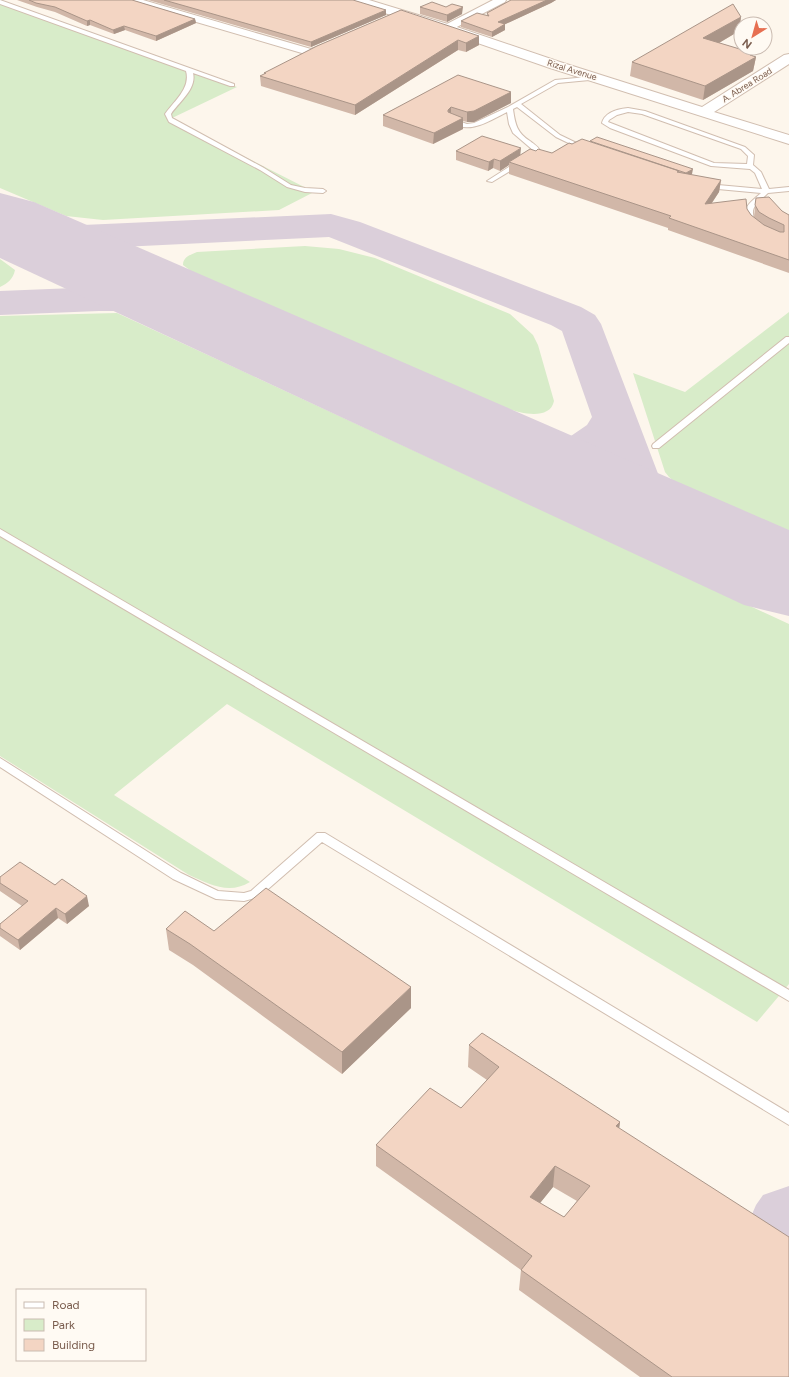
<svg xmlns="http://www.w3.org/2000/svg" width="789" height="1377" font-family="Figtree,sans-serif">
  <rect width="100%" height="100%" fill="#fdf6ec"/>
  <path fill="#d8ecc9" d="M0 1 237 87 170 119 314 192 279 210 103 220 66 216 0 188Z
    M305 246 339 249 375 258 510 314 533 335 538 345 554 401C550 421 519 413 506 408L191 271 183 265C183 257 190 255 197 252Z
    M0 259 15 270C13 279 8 283 0 287Z
    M789 312V532L676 483 669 477 665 472 633 373 685 392Z
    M117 313 789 624V984L757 1022 227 704 114 795 250 882C229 895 209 884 189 875L0 756V316Z"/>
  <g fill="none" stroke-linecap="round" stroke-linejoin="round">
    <path fill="#dbcfda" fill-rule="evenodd" d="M331 214 360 222 581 307 595 315 601 324 665 492 679 516 672 526 655 530 638 526 617 492 604 455 600 458 535 476 519 472 512 462 519 452 568 438 587 425 592 417 562 331 551 325 329 237 38 251 24 247 19 239 24 231 38 227Z
      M99 287H173L187 290 193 299 187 308 173 311H99L0 315V291Z
      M789 1186V1258L782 1261 756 1251 746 1228 756 1205 763 1195Z"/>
    <path fill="#dbcfda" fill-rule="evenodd" d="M0 193 34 202 789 530V616L744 605 0 258Z"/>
    <defs>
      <path id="service" d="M0 0 234 84V86H230L193 73C197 89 179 102 171 114L172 118 264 168 291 185 305 188 323 189 326 191 323 193 305 192 287 187 260 170 169 122 165 114C174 101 191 88 186 71L0 4Z
        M598 76 601 78 600 79 558 83 521 104 560 135 587 148V150H583L556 137 517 107 513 109C515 124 517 133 530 141 535 145 538 146 541 152L492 182 487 181 534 151 513 133 509 124 507 112C489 121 468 136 449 121L452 119 467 124 474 123 508 107 555 80Z
        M628 108 645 111 745 147 754 155 753 165 761 172 769 189 789 187V191L768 193C757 204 748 207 756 223L750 224C740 208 749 204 761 193L707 188 704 186 707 184 762 189 755 173 750 169 711 166 610 128 602 123C605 112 618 109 628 108ZM628 112 642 114 741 149 748 156 747 164 714 163 608 122 609 120 617 115Z
        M786 337H789V343L659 448H653L652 446 653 444Z
        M0 529 789 990V1001L0 536Z
        M0 758 181 873 218 891 244 893 251 891 317 833H325L789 1113V1125L322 842 259 897 244 901 216 899 173 879 0 767Z"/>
      <path id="minor" d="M127 0H143L311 49 329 43 335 46 333 48 312 56 128 2Z
        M493 0H506L505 2 451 30 447 31 442 28 443 26Z"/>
      <path id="tertiary" d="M350 0H369L451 25 560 62 702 107 784 55 789 54V64L714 112 789 135V144L550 68 443 31 352 3Z"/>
    </defs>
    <use href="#service" stroke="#d1beb0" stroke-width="2"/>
    <use href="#minor" stroke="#d1beb0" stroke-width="2"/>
    <use href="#tertiary" stroke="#d1beb0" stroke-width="2"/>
    <use href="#service" fill="#fff" fill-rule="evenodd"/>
    <use href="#minor" fill="#fff" fill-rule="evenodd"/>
    <use href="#tertiary" fill="#fff" fill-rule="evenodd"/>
  </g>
  <path fill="#d1b7a8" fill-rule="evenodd" d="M17 0H132L195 19 196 23 156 41 125 30 114 34 90 25 87 26 55 12 37 7Z
    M148 0H353L386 15 311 47Z
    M511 0H556L551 3 505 24V30L492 37 461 27V21L487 16V13Z
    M420 7H446L462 14 447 22 420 14Z
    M401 10 479 45 466 52 458 50 355 115 261 86 260 76 264 75V73Z
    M741 17 739 31 719 43 753 53V56L756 57 753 71 703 100 630 76 632 62Z
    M511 92V103L474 122H467L463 121V129L433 144 383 126V115Z
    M569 143 692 174 690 175 721 180 719 192 712 203 747 209 751 215 754 217 756 198 789 215V273L668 230V228L509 174V165L500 171 493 168 488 171 456 160V151L520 155 536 151 552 153Z
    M0 877 55 885 89 906 67 924 58 918 20 950 0 936V924L22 906 0 891Z
    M166 929 214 931 411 1008 342 1074 193 965 169 950Z
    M469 1045 620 1122 619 1128 789 1377H640L519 1290 521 1270 376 1166V1145L461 1108 487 1080 468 1067ZM553 1187 577 1201 564 1217 540 1203Z"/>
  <path fill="#aa9588" d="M547 0H556L551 3 497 28 498 22Z
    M463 7 462 14 447 22V15Z
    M386 10V15L311 47V42Z
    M741 17 739 31 702 53 703 38Z
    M195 19 196 23 156 41V36Z
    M90 20V25L87 26V21Z
    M505 24V30L492 37V32Z
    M124 26 125 30 114 34 113 30Z
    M479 36V45L466 52V43Z
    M458 40V50L355 115V105Z
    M753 53V58L756 57 753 71 703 100 705 86Z
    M511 92V103L474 122H467V112Z
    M451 107V118L448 110Z
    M463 118V129L433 144 434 133Z
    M521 148 520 158 509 162V165L500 171V161Z
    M494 159 493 168 488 171 489 162Z
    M693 169 692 174 685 178 686 173Z
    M721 180 719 192 703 216 705 204Z
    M87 896 89 906 67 924 65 914Z
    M56 908 58 918 20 950 18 940Z
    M411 987V1008L342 1074V1052Z
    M620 1122 617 1144 616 1126Z
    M555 1166 553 1187 528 1218 530 1197Z"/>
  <path fill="#f3d5c3" stroke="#aa9588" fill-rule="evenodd" d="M29 0H132L195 19 156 36 124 26 113 30 90 20 87 21 55 7 36 3Z
    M164 0H353L386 10 311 42Z
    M511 0H547L498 22 505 24 492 32 461 21 477 13 489 16 487 13Z
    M432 2 446 7 452 4 463 7 447 15 420 7Z
    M733 4 741 17 703 38 753 53 750 55 756 57 705 86 632 62Z
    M401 10 479 36 466 43 458 40 355 105 260 76 266 73H264L317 46Z
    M458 75 511 92 474 111 467 112 451 107 448 110V112L463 118 434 133 383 115Z
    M482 136 521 148 500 161 494 159 489 162 456 151Z
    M597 137 693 169 686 173 590 141Z
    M582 139 679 171 677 172 721 180 705 204 746 199 747 209 751 215 764 225 780 232H784V225L769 218 759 212 755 205 756 198 769 197 782 211 789 215V260L669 218 671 216 509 162 530 149 536 151 538 149 552 153 569 143 572 144Z
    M20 862 55 885 62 879 87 896 65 914 56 908 18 940 0 928V924L28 901 0 883V877Z
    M266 888 411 987 342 1052 190 944 166 929 185 911 214 931Z
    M482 1033 620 1122 616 1126 789 1237V1377H672L521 1270 532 1256 376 1145 430 1088 461 1108 499 1067 469 1045ZM555 1166 590 1186 564 1217 530 1197Z"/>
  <g text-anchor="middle" stroke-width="3" stroke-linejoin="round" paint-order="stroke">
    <g font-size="9" fill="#7a5c4d" stroke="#fffaf3">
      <text transform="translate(572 70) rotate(17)" y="3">Rizal Avenue</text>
      <text transform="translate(747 85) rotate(-32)" y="3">A. Abrea Road</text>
    </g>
  </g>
  <rect x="16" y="1289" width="130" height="72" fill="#fffaf3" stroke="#cabbb1"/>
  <rect x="24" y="1302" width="20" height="6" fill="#ffffff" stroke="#cabbb1"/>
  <text x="52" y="1309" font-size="12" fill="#7a5c4d">Road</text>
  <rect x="24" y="1319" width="20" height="12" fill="#d8ecc9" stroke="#cabbb1"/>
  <text x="52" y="1329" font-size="12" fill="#7a5c4d">Park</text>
  <rect x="24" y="1339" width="20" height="12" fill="#f3d5c3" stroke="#cabbb1"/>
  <text x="52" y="1349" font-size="12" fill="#7a5c4d">Building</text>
  <g transform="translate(753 36) rotate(217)"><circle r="19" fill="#fffaf3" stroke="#cabbb1"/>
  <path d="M0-3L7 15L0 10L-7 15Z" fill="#e76f51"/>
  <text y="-6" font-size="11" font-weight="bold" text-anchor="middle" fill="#7a5c4d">N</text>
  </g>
</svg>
